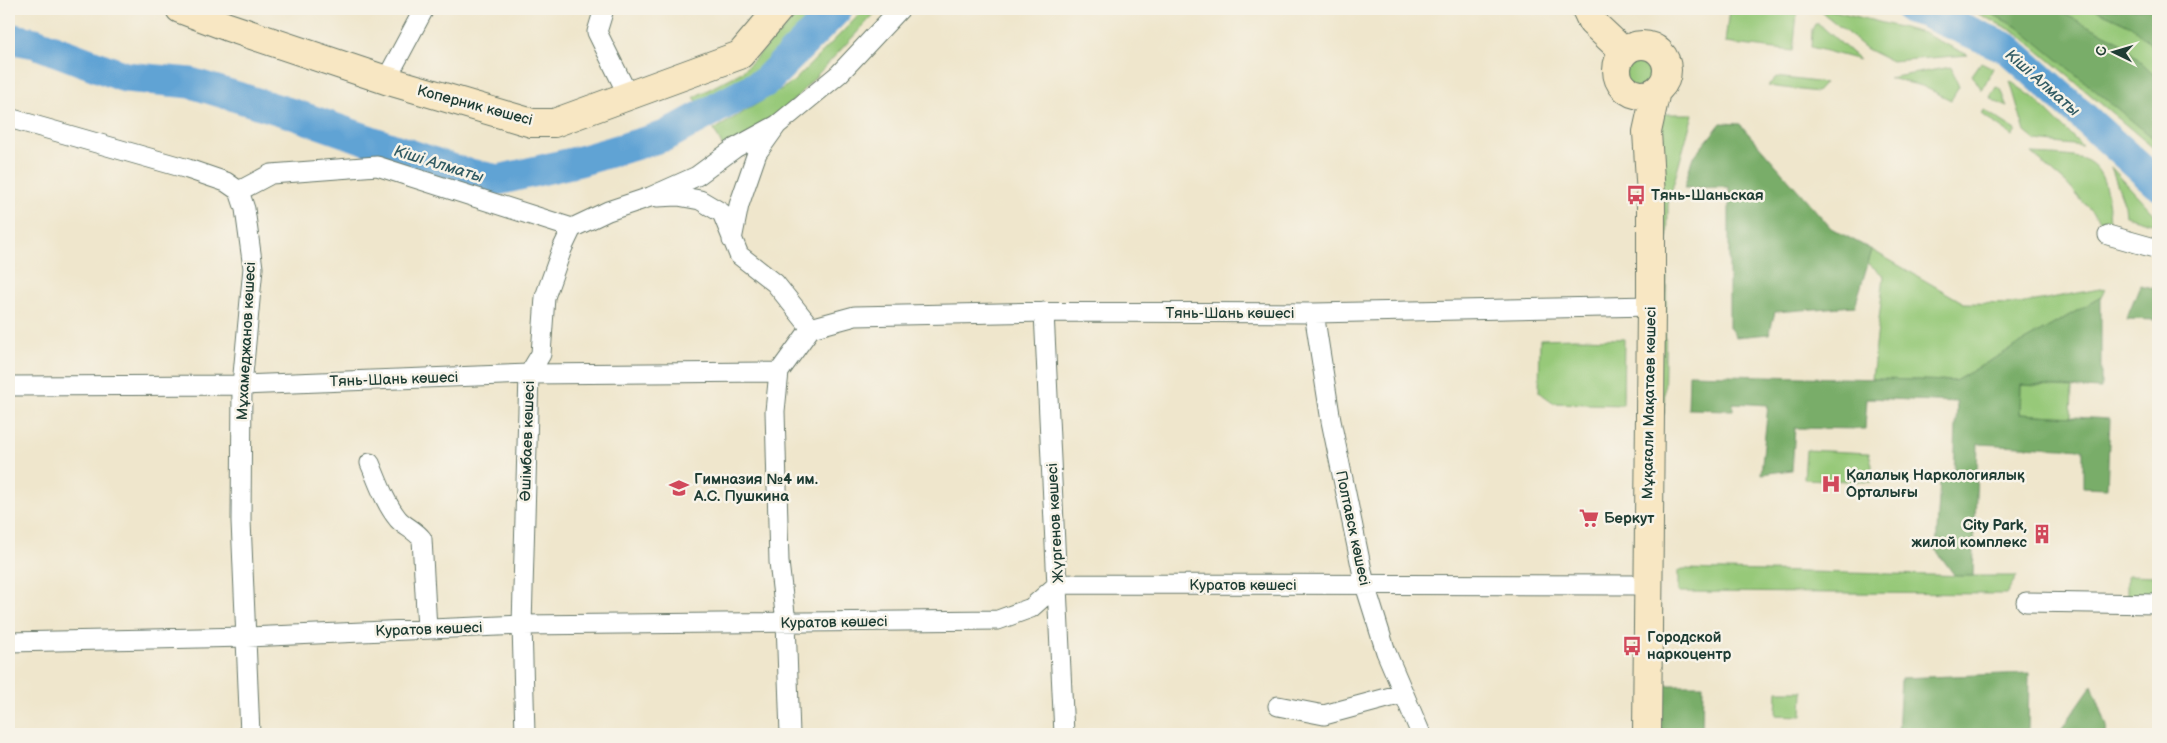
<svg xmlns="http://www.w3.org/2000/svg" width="2167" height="743" font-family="'Balsamiq Sans',sans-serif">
  <rect width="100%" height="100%" fill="#f7f3e8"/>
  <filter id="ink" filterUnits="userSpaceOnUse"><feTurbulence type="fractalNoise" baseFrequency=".02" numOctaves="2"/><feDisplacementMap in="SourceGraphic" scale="10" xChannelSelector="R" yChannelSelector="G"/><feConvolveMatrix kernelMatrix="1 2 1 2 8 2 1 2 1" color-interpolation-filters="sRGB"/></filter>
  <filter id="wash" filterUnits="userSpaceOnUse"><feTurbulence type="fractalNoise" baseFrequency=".0096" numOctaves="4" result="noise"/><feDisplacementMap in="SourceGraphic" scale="20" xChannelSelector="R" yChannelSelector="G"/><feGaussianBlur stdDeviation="1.12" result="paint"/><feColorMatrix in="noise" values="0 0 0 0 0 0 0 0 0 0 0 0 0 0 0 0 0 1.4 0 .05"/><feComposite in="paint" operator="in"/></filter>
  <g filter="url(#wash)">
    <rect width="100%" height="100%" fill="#efe6cc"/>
    <path fill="#97c979" stroke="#5b8356" d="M803 9H825L748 85 703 110 694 97 742 72Z
      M865 9H879L789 105 755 131 724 149 714 130 793 82Z
      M1729 9 1797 14 1793 51 1725 43Z
      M1818 9H1827L1923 33 1968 55 1891 61 1867 49Z
      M1968 9H2158V152L2017 33Z
      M1815 24H1819L1860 60 1811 47 1812 30Z
      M1622 69a19 19 0 1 1 38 0a19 19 0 1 1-38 0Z
      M1981 62 1993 68 1982 90 1972 75Z
      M1951 67 1959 87 1951 100 1922 86 1889 78Z
      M1776 77 1825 83 1817 92 1768 86Z
      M2010 81 2034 98 2082 146 2036 141 2025 132Z
      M1996 87 2001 89 2008 107 1996 102 1990 97Z
      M1984 110 2016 130 2012 136 1982 114Z
      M1658 114H1693L1668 204 1664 414 1656 409Z
      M2032 154C2047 155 2064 155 2079 158 2108 163 2109 203 2110 226L2101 222 2066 183Z
      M2111 167 2158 218V225L2126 216 2125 206Z
      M1872 250 1964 303 2019 304 2105 288 2101 297 1955 381 1872 379 1884 276 1868 263Z
      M1575 338 1624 339 1623 405 1554 403 1539 392 1540 339Z
      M2021 385 2072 388 2071 417 2020 414Z
      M1806 450 1869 453 1872 465 1871 482 1804 479Z
      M1683 569 1973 576H2017L2006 594 1678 592V571Z
      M2127 575 2158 576V596L2127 595Z
      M1777 691H1803L1802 716 1776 715Z"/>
    <path fill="#79ad69" stroke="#4c754e" d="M1982 9H2054L2119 41 2158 78V142L2019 28Z
      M2094 9H2158V51L2131 26Z
      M1721 123 1740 124 1831 228 1872 250 1855 306 1775 312 1769 334 1736 337 1729 327V187L1684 188 1692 159Z
      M2140 285 2158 289V320L2126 319Z
      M2101 297V389L2021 385 2020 414 2110 419 2107 488 2083 487V449L1978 444 1973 576H1955L1936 550 1940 479 1954 473 1957 402 1867 398 1865 429 1795 428 1792 470 1761 474 1768 405 1733 403V410L1688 409 1689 374 1955 381Z
      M2029 673 2028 734H1898L1901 678Z
      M1659 685H1703L1702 734H1658Z
      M2092 685 2107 726 2106 734H2058Z"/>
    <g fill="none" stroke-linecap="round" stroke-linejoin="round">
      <path stroke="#60a3d4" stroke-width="31" d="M1911 9 1924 12 2007 48 2158 184
        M9 38 35 43 125 77 191 83 293 114 460 172 498 180 580 161 665 136 765 82 837 9"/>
    </g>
  </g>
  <g filter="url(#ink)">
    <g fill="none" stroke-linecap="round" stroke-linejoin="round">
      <defs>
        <path id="street" d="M604 9 597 32 628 95
          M386 80 424 9
          M9 118 188 169 226 182 239 191 245 209 253 268 242 385 241 521 250 734
          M239 191 271 174 377 166 572 228
          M657 197 678 196 700 200 722 213 739 255 775 283 811 328
          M2108 235 2158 249
          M732 240 739 205 757 153 777 125 839 74 900 9
          M1044 312 1064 734
          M1314 313 1331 421 1365 585 1386 652 1421 734
          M811 328 855 316 1044 312 1314 313 1651 306
          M9 386 242 385 529 374 779 372
          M370 463C378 482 385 503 398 519 405 527 414 529 422 539L427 629
          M2026 602 2158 604
          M9 642 247 637 522 625 998 620 1031 608 1058 584 1649 585
          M1278 706 1324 715 1402 694
          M525 734 522 625 529 374 541 354 545 297 562 249 572 228 608 211 650 197 697 176 735 148 777 125
          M790 734 786 622 779 562 775 411 779 372 811 328"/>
        <path id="secondary" d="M180 9 228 27 386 80 532 123H554L740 55 779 9
          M1586 9 1592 22 1624 52
          M1617 70a25 25 0 1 1 50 0a25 25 0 1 1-50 0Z
          M1647 734 1651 306V196L1647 132 1656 91"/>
      </defs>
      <use href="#street" stroke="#687869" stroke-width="21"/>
      <use href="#secondary" stroke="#687869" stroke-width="30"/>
      <use href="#street" stroke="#fff" stroke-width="19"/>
      <use href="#secondary" stroke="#f8e7c3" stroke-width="28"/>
    </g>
  </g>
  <defs>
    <symbol id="bus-bare" viewBox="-9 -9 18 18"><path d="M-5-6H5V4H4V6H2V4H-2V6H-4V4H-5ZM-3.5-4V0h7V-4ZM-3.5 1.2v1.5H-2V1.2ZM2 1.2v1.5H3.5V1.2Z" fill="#d1495b" stroke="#f7f3e8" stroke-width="2.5" paint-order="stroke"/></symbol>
    <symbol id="hospital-bare" viewBox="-9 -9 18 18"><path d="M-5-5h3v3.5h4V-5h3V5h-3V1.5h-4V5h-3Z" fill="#d1495b" stroke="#f7f3e8" stroke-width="2.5" paint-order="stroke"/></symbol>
    <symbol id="school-bare" viewBox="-9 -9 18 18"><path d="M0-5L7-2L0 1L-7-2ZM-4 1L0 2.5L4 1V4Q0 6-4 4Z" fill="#d1495b" stroke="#f7f3e8" stroke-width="2.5" paint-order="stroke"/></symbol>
    <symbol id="supermarket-bare" viewBox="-9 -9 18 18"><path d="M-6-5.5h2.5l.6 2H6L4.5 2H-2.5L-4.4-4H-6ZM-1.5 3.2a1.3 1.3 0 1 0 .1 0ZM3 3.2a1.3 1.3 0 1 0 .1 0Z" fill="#d1495b" stroke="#f7f3e8" stroke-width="2.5" paint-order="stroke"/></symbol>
    <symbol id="building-bare" viewBox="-9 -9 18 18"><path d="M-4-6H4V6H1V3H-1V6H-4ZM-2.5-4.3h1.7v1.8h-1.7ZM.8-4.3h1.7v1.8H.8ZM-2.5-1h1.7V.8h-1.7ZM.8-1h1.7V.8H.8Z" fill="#d1495b" stroke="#f7f3e8" stroke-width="2.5" paint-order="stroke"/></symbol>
  </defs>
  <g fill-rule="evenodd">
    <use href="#bus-bare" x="1622" y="181" width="28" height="28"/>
    <use href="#hospital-bare" x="1817" y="470" width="28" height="28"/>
    <use href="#school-bare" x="665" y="474" width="28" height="28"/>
    <use href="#supermarket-bare" x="1575" y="504" width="28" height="28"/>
    <use href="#building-bare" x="2028" y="520" width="28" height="28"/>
    <use href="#bus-bare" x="1618" y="632" width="28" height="28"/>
  </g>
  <g text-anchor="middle" stroke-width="5" stroke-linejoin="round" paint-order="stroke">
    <g font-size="15" fill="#1f3d34" stroke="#f7f3e8">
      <text transform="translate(475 105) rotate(15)" y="5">Коперник көшесі</text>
      <text x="1230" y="318">Тянь-Шань көшесі</text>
      <text transform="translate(246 341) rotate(-87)" y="5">Мұхамеджанов көшесі</text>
      <text transform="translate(394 379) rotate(-2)" y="5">Тянь-Шань көшесі</text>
      <text transform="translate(1649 403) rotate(-89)" y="5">Мұқағали Мақатаев көшесі</text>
      <text transform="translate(527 441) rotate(-88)" y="5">Әшімбаев көшесі</text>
      <text transform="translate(1055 523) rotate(-93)" y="5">Жүргенов көшесі</text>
      <text transform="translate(1353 528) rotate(78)" y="5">Полтавск көшесі</text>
      <text x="1243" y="590">Куратов көшесі</text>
      <text transform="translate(834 622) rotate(-1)" y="5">Куратов көшесі</text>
      <text transform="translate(429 629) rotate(-2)" y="5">Куратов көшесі</text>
    </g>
    <g font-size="15" font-weight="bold" fill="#1f3d34" stroke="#f7f3e8" text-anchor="start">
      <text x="1651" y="200">Тянь-Шаньская</text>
      <text x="1846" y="480">Қалалық Наркологиялық<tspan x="1846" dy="17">Орталығы</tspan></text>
      <text x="694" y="484">Гимназия №4 им.<tspan x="694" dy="17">А.С. Пушкина</tspan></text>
      <text x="1604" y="523">Беркут</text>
      <text x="2027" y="530" text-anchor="end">City Park,<tspan x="2027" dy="17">жилой комплекс</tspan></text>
      <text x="1647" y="642">Городской<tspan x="1647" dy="17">наркоцентр</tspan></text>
    </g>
    <g font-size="16" font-style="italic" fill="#325c64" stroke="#f7f3e8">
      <text transform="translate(2043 82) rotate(41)" y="6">Кіші Алматы</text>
      <text transform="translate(439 163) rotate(17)" y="6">Кіші Алматы</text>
    </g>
  </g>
  <rect width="2167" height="743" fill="none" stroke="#f7f3e8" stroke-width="30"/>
  <g transform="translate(2114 52) rotate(275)" stroke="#f7f3e8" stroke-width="4" paint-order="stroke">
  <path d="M0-4L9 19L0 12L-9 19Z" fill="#1f3d34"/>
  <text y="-8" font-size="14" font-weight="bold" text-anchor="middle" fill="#1f3d34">С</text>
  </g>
</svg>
